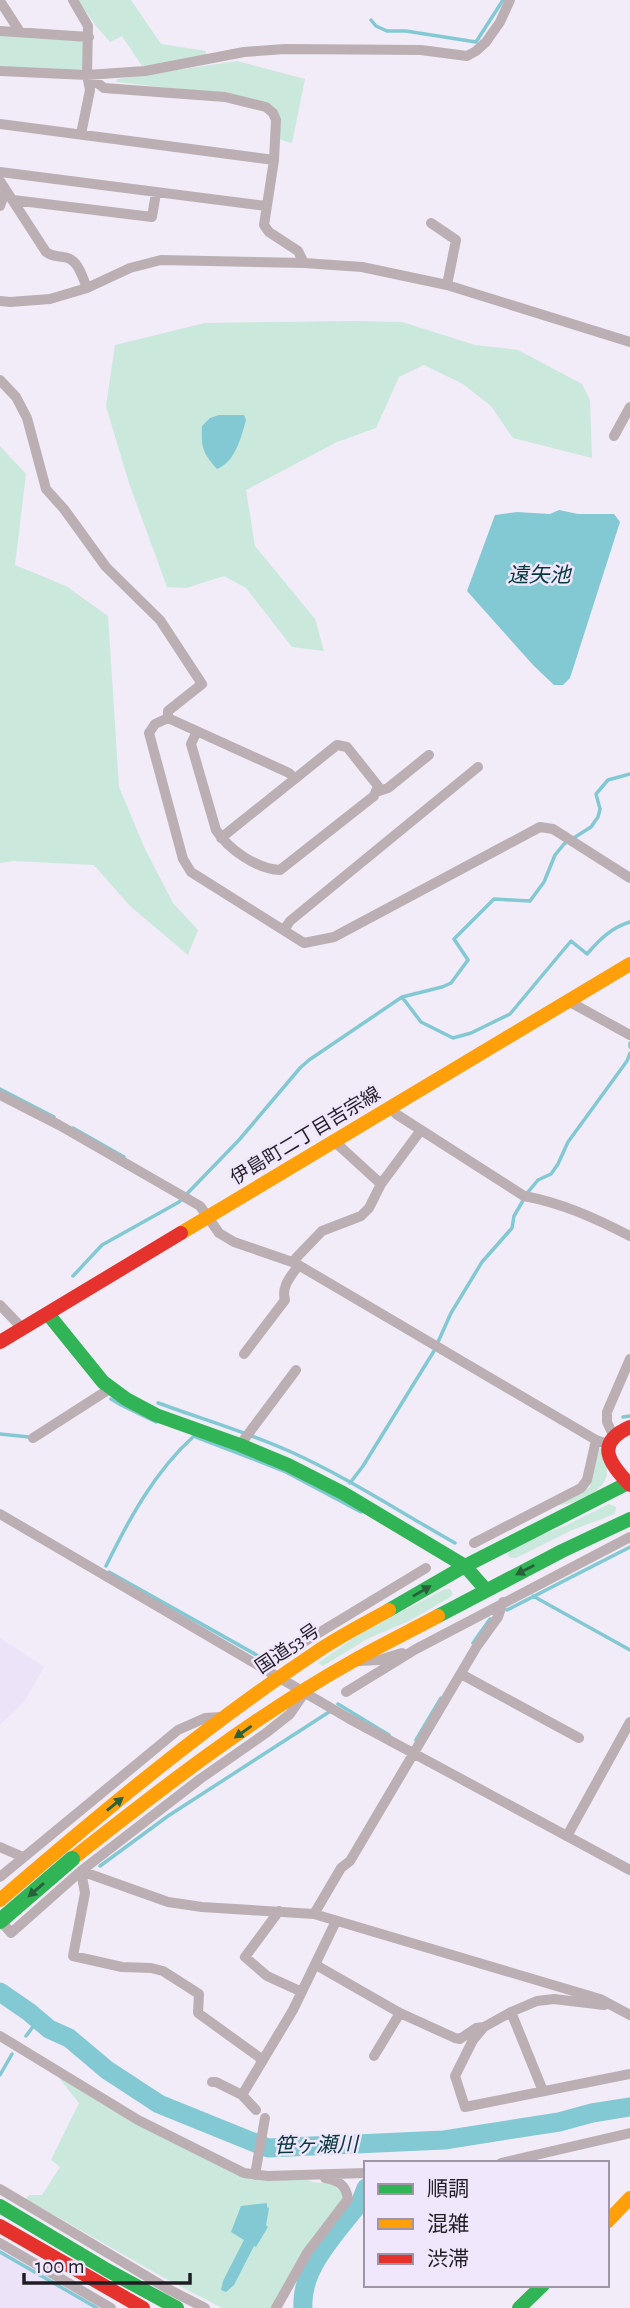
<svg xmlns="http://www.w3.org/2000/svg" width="630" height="2308" font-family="'Alegreya Sans','Noto Sans JP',sans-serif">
  <rect width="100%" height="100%" fill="#f1ecf7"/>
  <path fill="#ede3f8" d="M0 1638 44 1667 24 1702 0 1725Z
    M0 2246 103 2308H0Z"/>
  <path fill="#cae8db" d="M78 0H131L161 44 206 51 205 58 142 66 122 36 110 42 96 26Z
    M0 33 80 40 84 44 83 68 79 70 0 67Z
    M237 61 305 79 292 143 278 139 280 116 226 94 116 82 117 79Z
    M355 321 402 322 475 345 518 350 582 384 590 400 592 458 513 438 491 406 463 384 424 365 399 377 376 428 337 442 246 490 255 546 315 619 324 651 292 647 246 588 224 576 186 588 167 587 129 483 106 406 115 345 205 323Z
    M0 446 26 474 15 565 66 586 108 616 119 787 145 849 173 903 198 930 188 955 130 906 94 865 13 861 0 863Z
    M600 1448 604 1450C605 1457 608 1466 607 1473 605 1493 574 1504 558 1505L590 1487 593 1468Z
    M609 1504 616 1507 615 1514 572 1530 516 1558H511L508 1556 510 1547 565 1526Z
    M445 1589H450L453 1594 449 1598 409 1621 367 1639 323 1666 318 1663 361 1633Z
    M55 2073 102 2104 239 2174 304 2178C325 2190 329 2172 345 2199L272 2308H222L159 2275 26 2199 29 2195H42L60 2167 51 2160 79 2103Z"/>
  <path fill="#82c9d4" d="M219 415H244L246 420C241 438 235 462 217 469 203 453 201 448 202 426L210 418Z
    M559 510 578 514H614L620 522 570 678 563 685H554L533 665 467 591 495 515 517 512 550 514Z
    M267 2203V2207L269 2208 266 2225 268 2227 256 2247 254 2246 234 2285 226 2292 221 2290 223 2281 244 2240 231 2232 241 2206Z"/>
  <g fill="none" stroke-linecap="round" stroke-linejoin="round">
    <path stroke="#82c9d4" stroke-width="3.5" d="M371 20 376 26 387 31H406L476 42 503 0
      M402 997 421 1022 453 1038 471 1033 510 1014 571 941 587 954C600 939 611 928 630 922
      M630 1043V1047
      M0 1089 54 1117
      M73 1128 124 1157
      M73 1276 102 1245 179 1202 239 1140 300 1068 309 1060 402 997 442 987 451 983 468 960 454 939 494 899 530 901 544 882 555 855 564 844 591 827 598 817 600 809 596 794 608 780 630 774
      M111 1399 121 1405 156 1422
      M158 1403C202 1419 247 1432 289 1451 347 1477 400 1512 455 1543
      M623 1417 630 1416
      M0 1434 29 1437
      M196 1437 284 1471 361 1512
      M350 1483 363 1466 434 1351 451 1313 482 1262 512 1228 514 1216 528 1192 538 1180 551 1174 558 1164 568 1142 627 1061 630 1053
      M106 1566C129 1519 155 1471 194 1436
      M109 1572 262 1658
      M533 1596 630 1650
      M507 1610 630 1547
      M473 1643 490 1619
      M338 1704 389 1735
      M416 1740 441 1698
      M100 1866 168 1816 329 1712
      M26 2036 38 2020
      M0 2075 12 2054
      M0 2252 97 2308"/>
    <path stroke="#82c9d4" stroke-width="19" d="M0 1992 29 2012 49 2029 69 2038 107 2070 159 2104 268 2148 444 2140 559 2122 592 2113 630 2107
      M303 2308C300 2268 338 2231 361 2201L366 2188"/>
    <path stroke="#bbafb3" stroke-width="10" d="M73 0 88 26 87 75 90 90 81 134
      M0 1 20 32
      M0 31 89 37
      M0 71 87 75 145 71 244 52 285 49 421 50 467 56 476 51 486 42 500 22 510 0
      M87 75 104 88 225 97 266 107 273 113 276 120 274 160 264 225 269 232 298 251 304 263
      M0 124 274 160
      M0 172 266 206
      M0 181 46 252C53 257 56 256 63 257 78 258 82 276 87 288
      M13 200 152 217 156 193
      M0 206 6 190
      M431 223 456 240 447 285
      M0 301 10 302 50 299 87 288 130 268 161 260 304 263 362 267 447 285 630 342
      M0 380 16 397 27 418 46 489 64 509 106 567 160 620 202 684 168 711V718
      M614 436 630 407
      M197 731 191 744 216 830C229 850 257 869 280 870L374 796 378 786 347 747 337 745 221 838
      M295 779 289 773 168 718 155 724 149 733 183 859 191 872 304 943 334 937 540 827 553 829 630 878
      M376 792 388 788 429 755
      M284 930 290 921 478 767
      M568 1001 630 1035
      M0 1095 59 1125 200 1206 219 1233 234 1242 295 1263 596 1440 608 1444
      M392 1108 396 1114 524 1196C562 1203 595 1218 630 1236
      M335 1142 381 1184
      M295 1263 296 1258 322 1231 361 1216 369 1208 381 1184 421 1130
      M0 1305 22 1328
      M244 1354 285 1300C281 1286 291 1276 299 1265
      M613 1435 607 1422V1412L630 1359
      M33 1438 111 1388
      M240 1445 296 1370
      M0 1514 348 1718 630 1870
      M474 1543 581 1488 587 1480 596 1440
      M284 1654 426 1568
      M359 1661 379 1660 402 1653
      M461 1674 579 1738
      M346 1692 416 1649 630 1537
      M567 1836 630 1722
      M0 1847 23 1857
      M0 1877 178 1730 205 1718 221 1717
      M279 1911 245 1957 267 1976 302 1992
      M314 1914 341 1868 350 1861 477 1646 498 1617 503 1602
      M0 1920 11 1933 81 1871 168 1902 202 1907 314 1914 600 1999 630 2015
      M316 1965 400 2013 455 2038 460 2039 476 2028 484 2027
      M604 2005 554 1999 537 2001 511 2012 484 2027 473 2040 455 2076 465 2107 630 2074
      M511 2012 543 2091
      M0 2036 138 2120 244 2173 268 2176 366 2173
      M374 2056 400 2013
      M263 2060 198 2013 199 1994 163 1971 151 1968 122 1967 73 1956 85 1893 81 1871 200 1779 266 1733 290 1714 301 1698
      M212 2082H216L242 2095
      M256 2110 242 2095 293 2010 336 1921
      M501 2163 630 2133
      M255 2175 265 2118
      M0 2189 168 2289 205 2308
      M0 2243 111 2308
      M276 2308 307 2253 348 2199C346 2185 338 2180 325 2178"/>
    <path stroke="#30b455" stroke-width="14" d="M48 1314 103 1382 126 1399 156 1415 240 1445 288 1465 343 1493 465 1566 486 1590
      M389 1610 465 1566 630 1482
      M438 1616 562 1551 630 1519
      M0 2206 107 2270 177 2308
      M519 2308 543 2285"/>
    <path stroke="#ff9f0a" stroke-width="14" d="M181 1233 630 964
      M72 1859C162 1788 253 1717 353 1661 381 1645 410 1631 438 1616
      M0 1900C101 1813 204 1727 315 1653 338 1637 364 1624 389 1610
      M607 2222 630 2198"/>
    <path stroke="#e5322d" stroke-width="14" d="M0 1342 181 1233
      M630 1427C594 1443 609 1463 630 1485
      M0 2226 143 2308"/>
    <path stroke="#30b455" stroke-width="16" d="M0 1921 72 1859"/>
  </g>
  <defs><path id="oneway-solid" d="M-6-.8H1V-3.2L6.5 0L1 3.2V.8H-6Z" transform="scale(1.75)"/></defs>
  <g fill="#28613a">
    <use href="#oneway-solid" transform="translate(525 1570) rotate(153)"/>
    <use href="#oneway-solid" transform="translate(422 1591) rotate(-30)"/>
    <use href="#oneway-solid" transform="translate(243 1732) rotate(145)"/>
    <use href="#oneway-solid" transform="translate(115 1804) rotate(-39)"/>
    <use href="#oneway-solid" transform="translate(36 1890) rotate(139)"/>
  </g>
  <g text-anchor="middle" stroke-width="5" stroke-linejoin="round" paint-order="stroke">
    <g font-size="19" fill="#211d24" stroke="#f1e7fc">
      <text transform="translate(305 1135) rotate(-31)" y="7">伊島町二丁目吉宗線</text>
      <text transform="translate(287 1648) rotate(-34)" y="7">国道53号</text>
    </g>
    <g font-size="21" font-style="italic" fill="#05383d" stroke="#f1e7fc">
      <text x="539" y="582">遠矢池</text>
      <text transform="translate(316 2145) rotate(-1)" y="7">笹ヶ瀬川</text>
    </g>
  </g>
  <rect x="364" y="2161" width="245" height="126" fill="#f1e7fc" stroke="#9e96a6" stroke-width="2"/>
  <rect x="378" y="2184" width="35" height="10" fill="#30b455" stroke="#9e96a6" stroke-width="2"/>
  <text x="427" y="2196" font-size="21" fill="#211d24">順調</text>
  <rect x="378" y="2219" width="35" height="10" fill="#ff9f0a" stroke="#9e96a6" stroke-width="2"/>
  <text x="427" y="2231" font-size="21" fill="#211d24">混雑</text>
  <rect x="378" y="2254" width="35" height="10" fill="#e5322d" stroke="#9e96a6" stroke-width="2"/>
  <text x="427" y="2266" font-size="21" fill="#211d24">渋滞</text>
  <path d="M24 2273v10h166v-10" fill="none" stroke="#211d24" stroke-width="3.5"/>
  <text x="35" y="2273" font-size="21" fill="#211d24" stroke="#f1e7fc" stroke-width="5" paint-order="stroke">100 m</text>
</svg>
